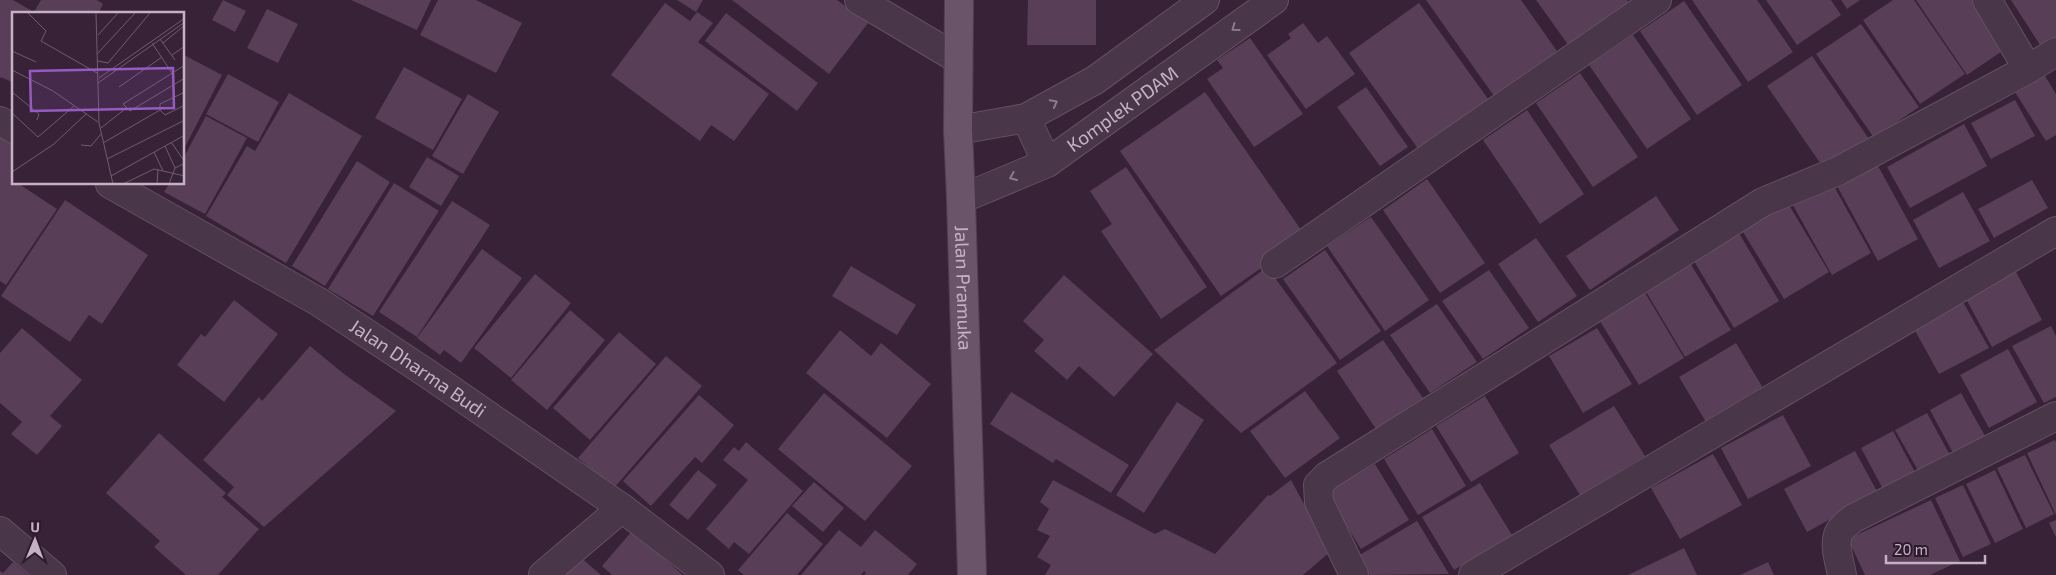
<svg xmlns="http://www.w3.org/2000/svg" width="2056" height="575" font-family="'Exo 2',sans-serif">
  <rect width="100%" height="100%" fill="#382238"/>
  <path fill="#583e57" d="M0 0H13L34 12 41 0H97L103 4 98 14H14V83L1 77 0 79Z
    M223 0 246 11 235 32 212 20Z
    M351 0H431L417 30Z
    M438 0H476L522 23 496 73 420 35Z
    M677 0H703L696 12Z
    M732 0H837L868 23 829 74Z
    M1028 0H1096V45H1027Z
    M1426 0H1521L1557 51 1494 96Z
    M1536 0H1627L1634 10 1574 53Z
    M1692 0H1757L1793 52 1748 82Z
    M1766 0H1831L1841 15 1797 45Z
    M1841 0H1860L1847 9Z
    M1893 0H1914L1965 74 1920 104 1863 20Z
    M1916 0H1981L2011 45 1967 75Z
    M2011 0H2056V39L2042 48Z
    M1684 1 1742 85 1697 115 1640 31Z
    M665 3 690 21 697 12 713 23 698 42 769 94 734 141 711 125 700 141 611 75Z
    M1419 3 1491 103 1421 153 1349 53Z
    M267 9 298 24 278 63 247 48Z
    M726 13 818 83 797 111 705 41Z
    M1303 23 1318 43 1327 36 1355 74 1306 109 1267 55 1291 38 1288 34Z
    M1861 24 1919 107 1874 138 1816 54Z
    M1633 35 1691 119 1647 149 1589 65Z
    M1250 38 1303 114 1254 147 1207 79 1223 68 1217 60Z
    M184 55 222 75 184 149Z
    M1812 56 1869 139 1825 170 1767 86Z
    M404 67 462 99 433 150 375 118Z
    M2042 71 2056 94V135L2046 141 2013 89Z
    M1580 73 1638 157 1593 187 1536 103Z
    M228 74 279 102 258 142 206 114Z
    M1366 87 1408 147 1380 166 1337 107Z
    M1205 92 1306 237 1221 296 1120 151Z
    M289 93 362 136 286 263 206 216 247 146 255 151Z
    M468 94 499 112 463 174 432 156Z
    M2015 100 2035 136 1991 159 1971 123Z
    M1527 110 1584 194 1540 224 1483 140Z
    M206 116 247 138 205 214 164 192 169 184H184V157Z
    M1964 124 1987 166 1910 208 1887 167Z
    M0 133 14 138V184H19L57 209 6 285 0 281Z
    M427 157 459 176 441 206 409 187Z
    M357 161 390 182 325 286 292 266Z
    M1877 164 1918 239 1878 261 1837 186Z
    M1126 167 1207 287 1161 319 1101 231 1112 224 1090 191Z
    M1427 179 1485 263 1440 293 1383 210Z
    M1830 179 1871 253 1832 275 1790 200Z
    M2032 180 2048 208 1994 238 1978 209Z
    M394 183 439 211 373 316 328 289Z
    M1963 192 1990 241 1939 268 1913 220Z
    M1656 196 1679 230 1590 290 1566 256Z
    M65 200 148 255 102 324 89 315 70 342 1 296Z
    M1786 200 1829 272 1784 299 1740 227Z
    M452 201 490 225 417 337 379 312Z
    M1371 217 1429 300 1385 331 1327 246Z
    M1736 228 1779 301 1734 328 1691 256Z
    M1536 238 1577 296 1538 322 1498 264Z
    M482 249 522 278 461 363 444 350 440 355 417 338Z
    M1325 250 1381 331 1340 360 1283 279Z
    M1687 258 1731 330 1685 357 1642 285Z
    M851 266 916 305 897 335 832 296Z
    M1267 267 1337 363 1241 433 1154 350Z
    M1489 270 1529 328 1483 359 1442 301Z
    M2016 272 2042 320 1992 347 1966 299Z
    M535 274 571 303 511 378 474 348Z
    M1064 275 1153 354 1114 397 1079 366 1067 380 1034 351 1044 340 1023 321Z
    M1641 286 1684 358 1639 385 1595 313Z
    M234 300 278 334 224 402 177 365 201 334 205 337Z
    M1962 300 1989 348 1939 374 1913 327Z
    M1437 304 1477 362 1430 393 1390 335Z
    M570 310 605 340 547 410 511 380Z
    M2051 326 2056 336V397L2044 403 2012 346Z
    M22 328 82 380 50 416 62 426 37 455 11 434 22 422 0 403V353Z
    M1597 328 1632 384 1583 413 1549 356Z
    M840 330 871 356 881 343 931 384 887 438 806 373Z
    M619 332 656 364 590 440 553 408Z
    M1383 340 1423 398 1376 429 1337 371Z
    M1736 343 1763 388 1706 422 1679 377Z
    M310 346 344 374 396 411 264 527 227 495 234 487 203 460 259 397 262 401Z
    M2008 349 2037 402 1989 428 1960 375Z
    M666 356 702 386 614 488 578 458Z
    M1305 391 1340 438 1285 478 1250 431Z
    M1011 392 1129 465 1111 493 1056 459 1053 463 990 424Z
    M824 393 912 466 865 521 778 449Z
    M1961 393 1985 436 1953 453 1930 410Z
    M699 395 734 425 702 463 695 457 651 506 623 481Z
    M1485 396 1519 453 1471 482 1436 426Z
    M1177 402 1204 420 1144 513 1116 495Z
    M1614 406 1645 456 1580 495 1549 445Z
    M1927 413 1950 455 1919 472 1895 430Z
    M1783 415 1811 466 1748 499 1721 448Z
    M1432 429 1466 486 1418 515 1384 459Z
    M1893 431 1916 474 1884 491 1861 448Z
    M159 433 226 493 222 497 259 529 218 575H186L154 547 160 541 106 493Z
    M2055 440 2056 442V515L2027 453Z
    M746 442 803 491 749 554 734 542 729 549 706 529 748 480 723 460 734 447 739 451Z
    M1855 451 1878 493 1807 532 1784 489Z
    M1713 454 1742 505 1680 539 1651 488Z
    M2025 455 2054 514 2026 528 1997 468Z
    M1375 464 1409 520 1361 549 1326 493Z
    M698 470 717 485 688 520 669 505Z
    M1995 470 2023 529 1995 543 1966 484Z
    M1053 480 1155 534 1165 529 1215 554 1268 495 1270 496 1291 480 1330 552 1303 575H1045L1051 565 1037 557 1050 536 1037 530 1049 509 1040 502Z
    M814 482 844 508 823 532 792 506Z
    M1480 483 1512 535 1454 570 1422 517Z
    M1963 485 1991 544 1963 557 1935 498Z
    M1931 500 1960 561 1930 575H1865L1848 539Z
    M787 513 823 544 797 575H744L738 570Z
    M2056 520V537L2049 523Z
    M1417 521 1449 574 1370 575 1358 556Z
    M839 530 861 547 875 530 917 564 908 575H864L866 573 864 571 861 575H801Z
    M632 531 683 575H612L602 566Z
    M1684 548 1697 575H1628Z
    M578 555 601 575H561Z
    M13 562 28 575H0V571L3 573Z
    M1768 562 1774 575H1740Z"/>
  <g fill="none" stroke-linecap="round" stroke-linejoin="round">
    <defs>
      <g id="minor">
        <path d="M859 0 958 59"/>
        <path d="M1987 0 2028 69"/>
        <path d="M1026 118 1047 163"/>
        <path d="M0 121 14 129"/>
        <path d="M958 130 1026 118 1095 80 1205 0"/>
        <path id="s1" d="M110 184 319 302 428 374 622 508 710 575"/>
        <path id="s2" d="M961 199 1047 163 1274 0"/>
        <path d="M1275 264 1657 0"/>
        <path d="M0 531 52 575"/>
        <path d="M543 575 622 508"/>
        <path d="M1354 575 1319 502 1318 485 1327 476 1763 202 1838 171 2028 69 2056 52"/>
        <path d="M1473 575 2056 231"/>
        <path d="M1842 575C1840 564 1834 546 1838 535 1840 528 1849 522 1854 518L2056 416"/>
      </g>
      <g id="primary">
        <path id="s3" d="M959 0 958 130 961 199 972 575"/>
      </g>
    </defs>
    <use href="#minor" stroke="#635163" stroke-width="30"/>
    <use href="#primary" stroke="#523f51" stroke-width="30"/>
    <use href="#minor" stroke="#493649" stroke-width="28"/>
    <use href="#primary" stroke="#695469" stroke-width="28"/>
  </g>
  <defs><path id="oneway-chevron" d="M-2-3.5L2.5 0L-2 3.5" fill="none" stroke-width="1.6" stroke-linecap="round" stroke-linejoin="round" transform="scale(1.25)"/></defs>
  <g stroke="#8d7a8d">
    <use href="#oneway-chevron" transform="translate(1235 28) rotate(144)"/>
    <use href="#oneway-chevron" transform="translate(1054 103) rotate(-28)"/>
    <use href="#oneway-chevron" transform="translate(1013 177) rotate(157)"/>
  </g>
  <g text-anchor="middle" stroke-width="4" stroke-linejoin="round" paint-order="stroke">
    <g font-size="19" fill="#c5b1c4" stroke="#2d1b2d">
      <text dy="7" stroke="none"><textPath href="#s2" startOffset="186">Komplek PDAM</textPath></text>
      <text dy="7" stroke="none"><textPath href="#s3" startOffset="288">Jalan Pramuka</textPath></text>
      <text dy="7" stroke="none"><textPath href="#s1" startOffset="359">Jalan Dharma Budi</textPath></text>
    </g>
  </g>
  <g transform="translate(12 12)">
    <rect width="172" height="172" fill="#382238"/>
    <path fill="none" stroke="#705b70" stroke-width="1" d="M16 1 34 19 29 29 85 61M84 1 87 111 101 172M86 23 106 1M148 27 163 48M140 31 160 61M151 31 173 13M0 39 24 50M85 42 123 1M160 43 173 34M86 49 96 51 138 1M173 53 111 92 118 99 173 66M0 58 41 79 86 110M87 66 173 6M86 71 173 10M107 75 150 45M0 80 27 102 25 108M148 98V92L173 80M0 101 26 125 62 94M89 116 113 97M159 130 173 150M91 131 148 98 153 103 173 93M69 133 79 134 89 122M153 134 163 156M142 140 151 159M95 147 173 108M0 160 42 132 74 102M99 164 173 123M111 172 142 157 173 164M145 172 146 157M157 172 163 156 173 151"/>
    <path fill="#955bc1" fill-opacity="0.15" stroke="#955bc1" stroke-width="2.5" d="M161 56 162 96 19 99 18 59Z"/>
    <rect width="172" height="172" fill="none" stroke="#c5b1c4" stroke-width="2.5"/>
  </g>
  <g transform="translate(35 540) rotate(1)" stroke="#2d1b2d" stroke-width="4" paint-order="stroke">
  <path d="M0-4L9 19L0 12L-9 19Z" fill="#c5b1c4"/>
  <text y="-8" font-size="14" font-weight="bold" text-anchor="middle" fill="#c5b1c4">U</text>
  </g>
  <path d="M1886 555v8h99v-8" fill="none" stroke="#c5b1c4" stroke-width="2.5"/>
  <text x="1894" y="555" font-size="15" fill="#c5b1c4" stroke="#2d1b2d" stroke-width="4" paint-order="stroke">20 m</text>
</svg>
